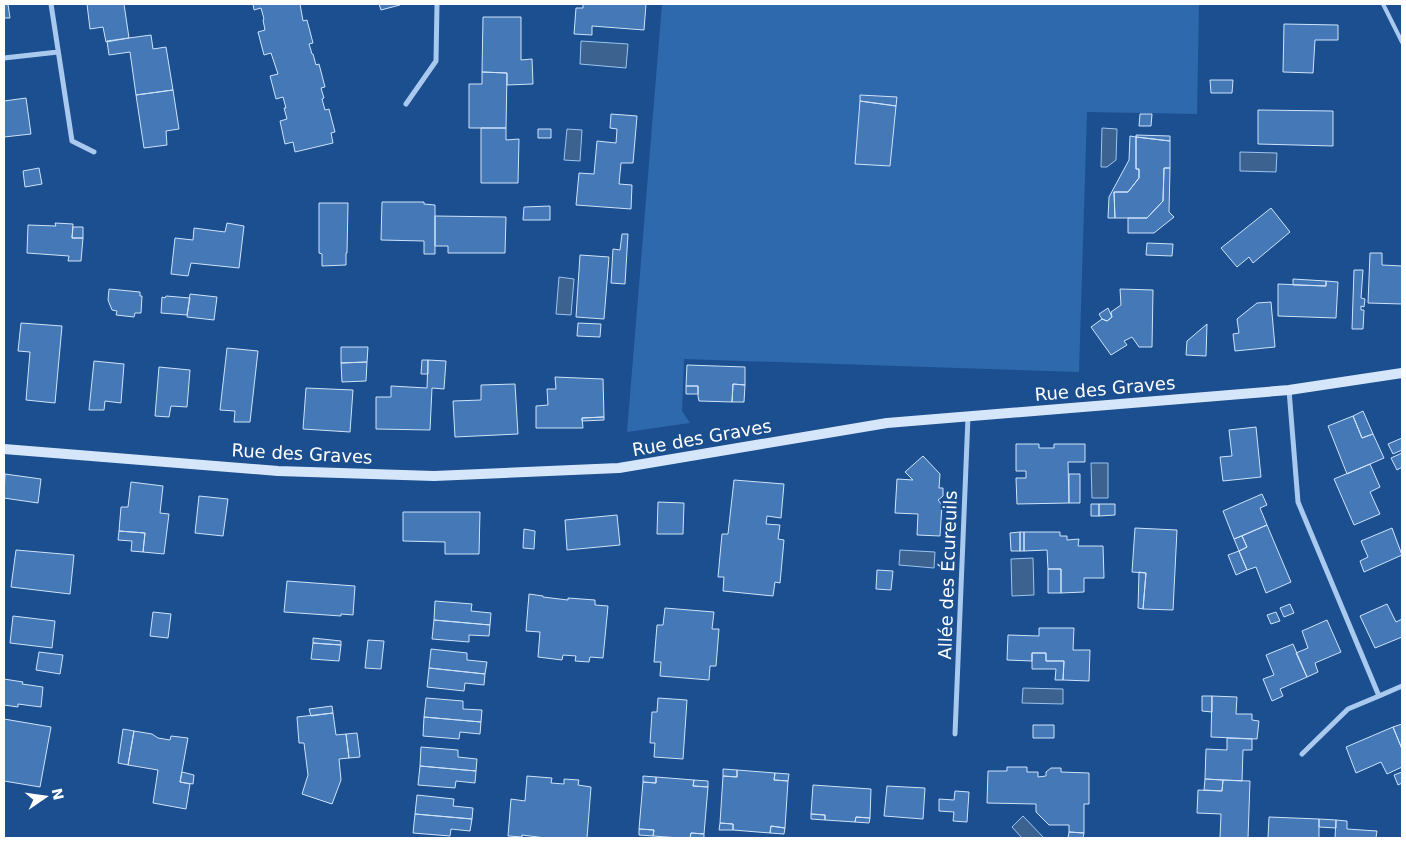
<svg xmlns="http://www.w3.org/2000/svg" width="1406" height="842" font-family="'DejaVu Sans',sans-serif">
  <rect width="100%" height="100%" fill="#1b4f8f"/>
  <path fill="#2e69ad" d="M662 4H1199L1197 114 1087 112 1079 372 684 359 682 411 690 423 627 432Z"/>
  <path fill="#3c6290" stroke="#9cc4f0" d="M581 41 628 44 626 68 580 64Z
    M1102 128 1117 129 1116 160 1107 167H1101Z
    M567 129 582 130 580 161 564 160Z
    M1240 152 1277 153 1276 172 1240 171Z
    M559 277 574 279 571 315 556 314Z
    M1091 463H1108V498H1092Z
    M900 550 935 552 934 568 899 565Z
    M1033 558 1034 595 1012 596 1011 559Z
    M1023 688 1063 689V704L1022 703Z
    M1023 816 1044 838H1022L1012 827Z"/>
  <path fill="#4478b7" stroke="#cfe3fa" d="M4 4H8L10 18H4Z
    M87 4H124L129 38 106 42 103 27 90 29Z
    M253 4H300L303 21 307 20 313 43 309 44 312 54H313L316 65 319 64 325 87 321 88 324 98 322 99 325 110 329 109 335 132 331 133 333 143 295 152 293 142 285 144 280 121 287 119 284 108H286L283 97 276 99 270 76 278 74 271 53 264 55 258 32 265 30 263 20 264 19 261 8 254 10Z
    M379 4H400V5L381 10Z
    M583 4H646L644 30 592 26V35L574 34 576 8H583Z
    M483 17H521V60L532 59 533 84 507 85V73L482 72Z
    M1284 24 1338 25V40H1315L1313 73 1283 72Z
    M151 35 153 49 166 47 173 90 136 95 130 52 109 55 107 41Z
    M482 72 507 73 506 128H469V84H482Z
    M1210 80H1233L1232 93H1211Z
    M173 90 179 129 166 131 167 145 144 148 136 95Z
    M860 95 897 97 896 106 860 101Z
    M26 98 31 134 4 137V101Z
    M860 101 896 106 890 166 855 164Z
    M1258 110 1333 111V146L1258 144Z
    M611 114 637 116 633 163H621L619 184 632 185 631 209 576 205 579 173 594 174 597 141 616 143 617 129 610 128Z
    M1140 114H1152L1151 126H1139Z
    M481 128H506V140L519 139 518 183H481Z
    M538 129H551V138H538Z
    M1136 135 1170 136V141L1136 137Z
    M1130 136 1136 137V169H1139V178L1128 192H1114L1115 218H1108L1109 197 1129 160Z
    M1136 137 1170 141V168H1164L1163 201 1147 218H1115L1114 192H1128L1139 178V169H1136Z
    M39 168 42 184 25 187 23 171Z
    M1164 168H1170L1169 212 1174 217 1154 233H1128V218H1147L1163 201Z
    M382 202H424V204L435 205V254H424V241L381 240Z
    M319 203H348L347 253H346V265L322 266V254L319 253Z
    M550 206V220H523L524 207Z
    M1271 208 1290 232 1253 263 1249 257 1237 267 1221 248Z
    M435 216 506 217 505 253H448V246H435Z
    M55 223 73 224 72 238H83L81 261H68L69 256 27 253 28 225 56 226Z
    M227 223 244 226 239 268 191 263 188 276 171 274 175 238 193 240 194 228 225 232Z
    M73 227H83V238H72Z
    M622 234H628L625 284 611 283 613 249 620 250Z
    M1147 243 1173 244 1172 256 1146 255Z
    M1370 253H1382V265L1402 266V304L1368 303Z
    M580 255 609 257 604 319 576 317Z
    M1354 270H1363L1361 298 1365 299 1364 307 1361 306V310H1364L1363 329H1352Z
    M1293 279 1326 281V286L1293 285Z
    M1326 281 1338 282 1336 318 1278 316V284L1326 286Z
    M109 289 140 292V296H142L141 313H135L134 317 116 315 117 311 112 310 108 300Z
    M1120 289 1153 290 1152 347H1139L1132 337 1124 341 1127 345 1111 355 1091 327 1102 319 1107 321 1112 317 1111 312 1121 305Z
    M190 294 217 297 214 320 187 317Z
    M166 296 190 298 187 315 161 313 162 297 165 298Z
    M1271 302 1275 347 1235 351 1233 334 1239 333 1237 319 1257 303Z
    M1108 308 1112 317 1107 321 1102 319 1099 314Z
    M21 323 62 326 55 403 26 400 30 352 18 351Z
    M578 323 601 324 600 337 577 336Z
    M1207 324 1206 356 1186 355 1187 341Z
    M341 347H368L367 362 341 363Z
    M227 348 258 351 250 422H234L235 411 220 410Z
    M422 360H428V374H421Z
    M428 360 446 361 444 389 432 388 430 430 376 429V397H391V386L427 388Z
    M94 361 124 364 121 403 105 401 104 410H89Z
    M367 362 366 381 342 382 341 363Z
    M687 365 745 367V385L733 384 732 402 699 401 698 396V386H686Z
    M159 367 190 370 187 407 171 406 169 417 155 416Z
    M555 377 603 379 604 417 582 418 583 428H536V406L548 405 547 389H556Z
    M515 384 518 434 455 437 453 401 481 400V385Z
    M733 384 745 385 744 402H732Z
    M686 386H698V394H686Z
    M306 388 353 390 350 432 303 429Z
    M1363 411 1373 434 1362 438 1353 416Z
    M1353 416 1362 438 1373 434 1384 458 1347 474 1328 426Z
    M604 417V420L582 421V418Z
    M1256 427 1261 477 1223 481 1220 457 1232 456 1229 430Z
    M1402 438V450L1393 454 1388 444Z
    M1016 444H1039V448H1054V444H1085V462H1068L1069 503 1017 504 1016 478H1026V471H1016Z
    M1402 453V467L1397 470 1391 458Z
    M923 456 940 474 939 488H943V496L938 500 942 505 940 536 917 535 918 514 895 513 897 479 913 480 905 472Z
    M1370 464 1380 487 1370 492 1380 514 1354 525 1334 479Z
    M5 474 41 479 38 503 4 498Z
    M1069 474H1080V503H1069Z
    M734 480 784 484 781 518 767 516 766 524 780 525 778 539 784 540 780 583 775 582 773 596 723 591 724 577H718L722 534H728Z
    M131 482 163 486 160 513 169 514 164 554 143 552 145 533 119 531 121 507H128Z
    M1262 494 1267 505 1260 508 1267 525 1234 539 1223 511Z
    M199 496 228 499 223 536 195 533Z
    M658 502 684 503 683 534H657Z
    M1091 504H1099V516H1091Z
    M1099 504H1115V515L1099 516Z
    M403 512H480L479 554H445V542L403 541Z
    M617 515 620 545 567 550 565 520Z
    M1267 525 1291 582 1266 593 1256 567 1247 570 1239 551 1247 547 1242 536Z
    M1135 528 1177 530 1173 610 1143 609 1146 573 1132 572Z
    M1392 528 1402 555 1364 572 1360 561 1368 557 1361 541Z
    M524 529 535 531 534 549 523 548Z
    M119 531 145 533 143 552 131 551 132 541 118 540Z
    M1020 532H1024V551H1020Z
    M1020 532V551H1011L1010 533Z
    M1024 532H1060V536H1067V540L1079 539 1078 546H1103L1104 578H1084V592L1061 593V569H1048L1047 550 1024 551Z
    M1242 536 1247 547 1239 551 1234 539Z
    M16 550 74 555 70 594 11 587Z
    M1239 551 1247 570 1236 575 1228 555Z
    M1048 569H1061V593H1048Z
    M877 570 893 571 891 590 876 589Z
    M1139 572 1146 573 1143 609 1138 608Z
    M287 581 355 586 353 615 341 614V616L284 612Z
    M529 594 543 596V597L568 600V598L595 600V605L608 606 603 658 590 657 589 662 575 661 576 656 563 655 562 660 538 657 540 632 526 631Z
    M435 601 472 604 471 611 491 613 490 625 434 620Z
    M1290 604 1294 613 1284 617 1280 608Z
    M1387 604 1396 622 1402 619V637L1375 648 1360 616Z
    M665 608 714 612 712 629H719L716 666H710L709 680 660 676 661 662H654L657 625H663Z
    M153 612 171 614 168 638 150 636Z
    M1276 612 1280 621 1271 624 1267 615Z
    M13 616 55 621 52 648 10 643Z
    M434 620 490 625 489 636 469 635V642L432 639Z
    M1327 620 1341 652 1315 663 1318 672 1307 677 1296 653 1308 648 1302 631Z
    M1039 628H1074L1073 650H1090L1089 681 1063 680 1064 661H1046V653H1032V661L1007 660 1008 635 1039 636Z
    M313 638 341 641V645L313 643Z
    M368 640 384 641 381 669 365 668Z
    M313 643 341 645 339 661 311 659Z
    M1293 644 1307 677 1280 689 1283 696 1272 701 1263 679 1274 675 1266 655Z
    M431 649 467 653V660L487 662 485 674 429 668Z
    M39 652 63 655 60 674 36 670Z
    M1032 653H1046V661H1064L1063 680H1055L1056 669H1032Z
    M429 668 485 674 484 685 465 683 464 691 427 687Z
    M4 679 23 682 22 684 43 687 41 707 18 704V707L4 705Z
    M1202 696H1212V712L1202 711Z
    M1212 696 1237 697 1236 714H1252V720L1259 721 1257 739 1211 737Z
    M426 698 463 701V709L482 710 481 722 424 717Z
    M658 698 687 700 683 759 654 757 655 743H650L652 712H657Z
    M332 706 333 713 311 716 309 709Z
    M333 713 336 735 346 734 349 758 339 759 341 780 332 804 302 794 308 775 304 743H299L297 717Z
    M424 717 481 722 480 734 460 732 459 739 423 736Z
    M4 719 51 727 40 787 4 781Z
    M1402 724V749L1393 727Z
    M1033 725H1054V738H1033Z
    M1393 727 1402 749V767L1387 774 1381 762 1356 773 1346 747Z
    M123 729 134 731 128 765 118 763Z
    M134 731 152 734 158 738 170 740 171 736 188 738 180 782 190 784 186 809 153 803 158 770 128 765Z
    M357 733 360 757 349 758 346 734Z
    M1227 738 1252 739V750H1243L1242 781 1205 779 1206 749 1227 750Z
    M421 747 458 750V757L477 759 476 771 420 766Z
    M420 766 476 771 475 783 456 781 455 788 418 785Z
    M1007 767H1027V772H1038V777L1046 776V772L1051 768H1061V772L1089 773V804H1084V833L1069 832V825H1049L1036 812V804L987 803 988 771H1007Z
    M723 769 737 770V777L723 776Z
    M737 770 775 773 774 780 788 781 785 828 771 826 770 833 733 830V824L720 823 723 776 737 777Z
    M182 772 194 775 193 784 180 782Z
    M1402 772V783L1398 785 1394 775Z
    M775 773 789 774 788 781 774 780Z
    M527 776 552 778 551 783 564 784V779L579 780 578 785 591 787 587 838H546L522 835V837L508 836 511 799 525 801Z
    M643 776 656 777V783L643 782Z
    M656 777 694 780 693 786 708 787 704 834 691 833 690 838H680L653 836 654 830 639 829 643 782 656 783Z
    M1205 779 1223 780 1222 791 1204 790Z
    M694 780 708 781V787L693 786Z
    M1223 780 1250 781 1248 838H1220L1221 814 1197 813 1198 790 1222 791Z
    M813 785 871 789 870 818 856 817 855 822 825 820V815L811 814Z
    M887 786 925 788 923 819 884 816Z
    M955 791 969 792 967 822 953 821 954 812 939 811V799L954 800Z
    M417 795 454 799 453 806 473 808 472 819 415 814Z
    M415 814 472 819 470 831 451 829 450 836 413 833Z
    M811 814 825 815V820L811 819Z
    M856 817 870 818 869 823 855 822Z
    M1269 817 1319 819V838H1268Z
    M1319 819 1336 820V828L1319 827Z
    M1336 820 1347 821V829L1377 831 1376 838H1335Z
    M720 823 733 824V830H719Z
    M771 826 785 828 784 834 770 833Z
    M639 829 654 830 653 836 639 835Z
    M1069 832 1084 833 1083 838H1068Z
    M691 833 704 834V838H690Z"/>
  <g fill="none" stroke-linecap="round" stroke-linejoin="round">
    <path stroke="#a9c9ee" stroke-width="4" d="M1383 4 1402 42"/>
    <path stroke="#a9c9ee" stroke-width="5" d="M51 4 72 141 94 152
      M4 58 58 52
      M406 104 436 61 437 4
      M1289 390 1298 502 1379 696 1402 686
      M955 734 968 417
      M1302 754 1348 709 1379 696"/>
    <path stroke="#d6e6fa" stroke-width="10" d="M4 449 278 471 434 476 619 468 887 423 1289 390 1402 373"/>
  </g>
  <g text-anchor="middle" stroke-width="4.5" stroke-linejoin="round" paint-order="stroke">
    <g font-size="18" fill="#fff" stroke="#1b4f8f">
      <text transform="translate(1105 389) rotate(-5)" y="6">Rue des Graves</text>
      <text transform="translate(702 438) rotate(-10)" y="6">Rue des Graves</text>
      <text transform="translate(302 454) rotate(3)" y="6">Rue des Graves</text>
      <text transform="translate(948 575) rotate(-88)" y="6">Allée des Écureuils</text>
    </g>
  </g>
  <rect width="1406" height="842" fill="none" stroke="#ffffff" stroke-width="10"/>
  <g transform="translate(45 797) rotate(77)" stroke="#1b4f8f" stroke-width="4" paint-order="stroke">
  <path d="M0-4L9 19L0 12L-9 19Z" fill="#ffffff"/>
  <text y="-8" font-size="14" font-weight="bold" text-anchor="middle" fill="#ffffff">N</text>
  </g>
</svg>
